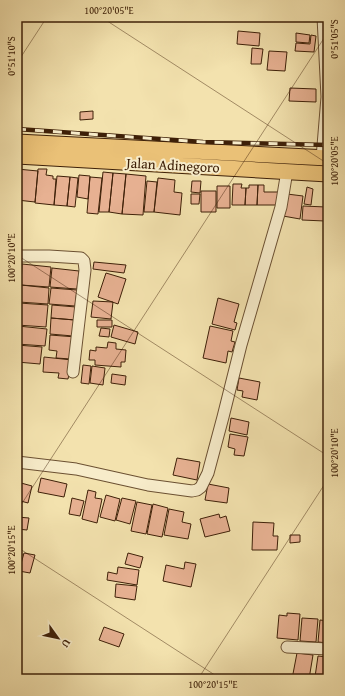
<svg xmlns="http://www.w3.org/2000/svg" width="345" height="696" font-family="'Gentium Book Plus',serif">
  <rect width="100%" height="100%" fill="#f3e2ae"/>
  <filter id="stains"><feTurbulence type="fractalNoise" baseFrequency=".005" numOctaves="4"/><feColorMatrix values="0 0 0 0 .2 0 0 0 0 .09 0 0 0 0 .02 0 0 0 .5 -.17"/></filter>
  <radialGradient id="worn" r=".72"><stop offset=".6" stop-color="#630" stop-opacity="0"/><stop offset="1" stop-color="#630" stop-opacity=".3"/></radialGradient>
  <path fill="#e7b192" stroke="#3e2008" d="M238 31 260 33 259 46 237 44Z
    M296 33 310 35 309 43 296 42Z
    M311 35 316 36 314 52 295 51 296 43 310 44Z
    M252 48 263 49 261 64H251Z
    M269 51 287 52 285 71 267 70Z
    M290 88 316 89V102L289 101Z
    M93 111V119L80 120V112Z
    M17 169 38 171 35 202 17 200Z
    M38 169H47L46 175 53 176V179H56L54 205 35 203Z
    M103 172 113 173 109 212H99Z
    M113 173 126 174 122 214 109 212Z
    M126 174 146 176 143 215 122 214Z
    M79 175 90 176 88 199 77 197Z
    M57 176 70 177 67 206 54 205Z
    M70 177 78 178 75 207 67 206Z
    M90 177 102 178 98 214 87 213Z
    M158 178 175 180 174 192 182 193 180 215 154 212Z
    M147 181 157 182 154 212H144Z
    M192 181H201L200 193 191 192Z
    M233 184H242L241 188H246L245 205H232Z
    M249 185H258L257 205H245L246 188H249Z
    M258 185H264V192H280V205H257Z
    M217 186H230V208H217Z
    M307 187 313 189 311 205 304 204Z
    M201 191H216V212H201Z
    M191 194H200L199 204H191Z
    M287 194 303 196 300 219 283 216Z
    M328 197V222H326Z
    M303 206 326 207 325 221 302 220Z
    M94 262 126 265 124 273 93 269Z
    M22 264 51 267 49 287 21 285Z
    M52 268 79 271 77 289 50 287Z
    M106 273 126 279 118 304 98 297Z
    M21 285 49 288 48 304 19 302Z
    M51 288 77 290 75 306 49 304Z
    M218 298 239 304 234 322 237 323 235 330 212 324Z
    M93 301 113 302 111 319 91 317Z
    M19 303 48 305 46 327 17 325Z
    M52 305 76 307 75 320 51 318Z
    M51 318 75 320 73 336 50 334Z
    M97 320H112V327H97Z
    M114 325 138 332 135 344 111 337Z
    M18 326 47 329 45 346 17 344Z
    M210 326 233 331 231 341 235 342 232 352 228 351 226 363 203 358Z
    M101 328 110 329 109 337 99 336Z
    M50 335 76 337 71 359 56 358 57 351 49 350Z
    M108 342 116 343V349L126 350 125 362H121V367L95 365V360H89L90 350 96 351V347L107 348Z
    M17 345 42 347 40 364 17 362Z
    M44 357 72 360 68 379 58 378 59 373 43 372Z
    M83 365 91 366 89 384 81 383Z
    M92 366 105 368 103 385 90 383Z
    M112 374 126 376 125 385 111 383Z
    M239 378 260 382 257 400 242 397 243 391 237 390Z
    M231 418 249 422 247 435 229 431Z
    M230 434 248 437 244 456 234 455 235 449 228 447Z
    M177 458 200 462 197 480 173 475Z
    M41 478 67 484 64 497 38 492Z
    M21 483 32 486 28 503 17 500Z
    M208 484 229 488 227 503 205 500Z
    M88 490 96 492 95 498 102 499 97 523 82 519Z
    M106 495 120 499 115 521 100 517Z
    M72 498 84 501 80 516 69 514Z
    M122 498 136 501 130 524 116 520Z
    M137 502 152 505 146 534 131 531Z
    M153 504 168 508 162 537 147 534Z
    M169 509 184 512 182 522 191 524 188 539 164 535Z
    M219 514 220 518 226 516 230 531 205 537 200 519Z
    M17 517 29 518 27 530 17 529Z
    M253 522 274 523 273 536H278L277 550H252Z
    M290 535H300V542L290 543Z
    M17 553 22 554 19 568H17Z
    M24 553 35 555 30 573 19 571Z
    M128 553 143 557 140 568 125 564Z
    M185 562 196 564 191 587 163 581 166 565 184 569Z
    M118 567 139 570 137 585 107 580 108 572 117 574Z
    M116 584 137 586 135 600 115 597Z
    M287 613 300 614 298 640 277 638 279 615 287 616Z
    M302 618 318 619 316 642 300 641Z
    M320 620 328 621V643L318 642Z
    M104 627 124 634 119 647 99 640Z
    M297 653 313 655 309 679H292Z
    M318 656 328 657V674L325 673V678L315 677Z"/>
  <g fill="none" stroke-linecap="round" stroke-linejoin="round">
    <defs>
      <path id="minor" d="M322 158 327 97 323 17
        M17 256H49L81 258 84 261 85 270 73 372
        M17 462 76 469 148 485 192 491 197 490 201 487 208 473 223 417 241 345 281 207 287 171
        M287 647 328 649"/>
      <path id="highway" d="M17 142 328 158
        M17 156 328 174"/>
    </defs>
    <use href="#minor" stroke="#6b5032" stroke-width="13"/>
    <use href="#highway" stroke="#3e2008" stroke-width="17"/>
    <use href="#minor" stroke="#f7ecca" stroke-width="11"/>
    <use href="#highway" stroke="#eac177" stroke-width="15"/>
    <defs>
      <path id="rail" d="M17 129 203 142 328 145"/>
    </defs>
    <use href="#rail" stroke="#3e2008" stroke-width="4.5"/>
    <use href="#rail" stroke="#f7ecca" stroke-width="3" stroke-dasharray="9" stroke-linecap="butt"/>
  </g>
  <path fill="none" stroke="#3e2008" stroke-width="1" stroke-opacity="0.45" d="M101 17 328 164M17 63 47 17M17 255 328 456M17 511 328 32M17 547 221 679M198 679 328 479"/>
  <g text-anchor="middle" stroke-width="4" stroke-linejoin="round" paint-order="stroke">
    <g font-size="14" fill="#3e2008" stroke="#f7ecca">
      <text transform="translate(173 165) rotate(3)" y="5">Jalan Adinegoro</text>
    </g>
  </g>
  <rect width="345" height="696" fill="none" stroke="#f3e2ae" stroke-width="44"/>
  <g transform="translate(58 638) rotate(123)" stroke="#f7ecca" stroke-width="3" paint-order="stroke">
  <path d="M0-3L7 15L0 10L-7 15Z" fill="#3e2008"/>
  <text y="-6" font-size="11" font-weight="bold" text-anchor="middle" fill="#3e2008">U</text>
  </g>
  <rect x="22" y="22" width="301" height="652" fill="none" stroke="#3e2008" stroke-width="1.5"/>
  <g font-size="10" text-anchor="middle" fill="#3e2008">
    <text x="109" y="14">100°20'05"E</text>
    <text transform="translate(334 39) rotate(-90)" y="4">0°51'05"S</text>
    <text transform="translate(11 56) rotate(-90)" y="4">0°51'10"S</text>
    <text transform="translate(334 161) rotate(-90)" y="4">100°20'05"E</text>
    <text transform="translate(11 258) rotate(-90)" y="4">100°20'10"E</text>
    <text transform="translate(334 453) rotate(-90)" y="4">100°20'10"E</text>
    <text transform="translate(11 550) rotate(-90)" y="4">100°20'15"E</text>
    <text x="213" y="688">100°20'15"E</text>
  </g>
  <rect width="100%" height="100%" filter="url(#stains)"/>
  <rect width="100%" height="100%" fill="url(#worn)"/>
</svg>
